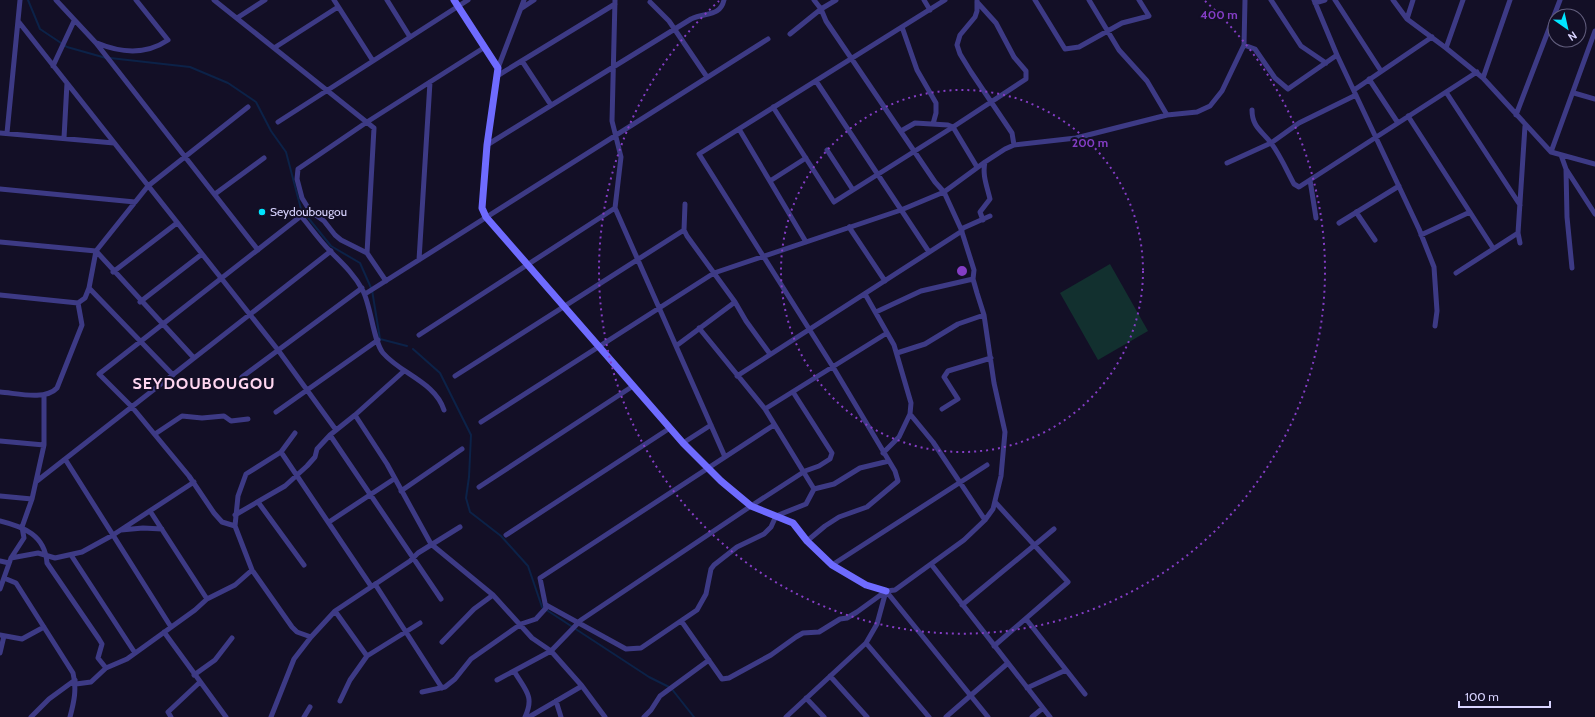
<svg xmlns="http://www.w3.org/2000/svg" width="1595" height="717" font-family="Cabin,sans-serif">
  <rect width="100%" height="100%" fill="#130f26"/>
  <path fill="#12302f" d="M1110 264 1148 331 1098 360 1060 293Z"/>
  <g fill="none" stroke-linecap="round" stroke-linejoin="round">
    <path stroke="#0c2248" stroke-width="2" d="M28 0 40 29 67 47 106 58
      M110 58 190 67 228 83 256 102 271 131 286 152 301 209 331 246 360 263 372 290 380 339 407 346
      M413 349 440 373 471 435 469 477 466 498 470 512 501 536 528 566 542 607 649 677 671 688 694 717"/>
    <path stroke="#3d3a85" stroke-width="5" d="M56 0 96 43 258 250
      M214 0 374 128 367 253 386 281
      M334 0 373 61
      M387 0 410 37
      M615 0 612 121 621 157 615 208 725 457
      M924 0 930 10
      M1035 0 1065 49 1079 47 1122 23 1149 16 1139 0
      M1089 0 1119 50 1147 81 1167 115
      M1271 0 1301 46 1326 63
      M1314 0 1337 55 1419 229 1434 267 1437 311 1435 326
      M1335 0 1381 71
      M1393 0 1407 19 1446 48 1483 78 1551 152 1595 164
      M977 1V11L975 17 960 35 957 45 960 54 971 72 1012 133 1014 145
      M650 2 669 21 707 77
      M1315 3 1325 0
      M522 8 534 0
      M237 18 265 0
      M1407 19 1413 0
      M18 21 278 350 336 430
      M902 27 917 70 936 103V113L933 124
      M790 34 821 9 836 0
      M97 43C121 53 146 55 168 40L136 0
      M1244 45 1255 49 1275 78 1288 89 1337 55
      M274 48 338 7
      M1446 48 1463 0
      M522 61 551 105
      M53 66 74 21
      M498 68 524 0
      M497 76 615 4
      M1483 78 1510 0
      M1369 79 1398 123
      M816 81 929 252
      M1354 90 1432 37
      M1446 92 1520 205
      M1574 93 1595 99
      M773 107 834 202 953 127 977 167
      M1252 110C1252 127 1262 131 1271 143 1280 155 1287 171 1294 184L1299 187 1477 72
      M1516 115 1560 0
      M1408 116 1493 248
      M278 122 468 0
      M739 129 806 242
      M901 131 915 123 948 125 953 127 1026 79V71L1014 57 996 23 977 2
      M0 133 114 143
      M7 133 20 0
      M64 138 67 83
      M487 145 691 19C706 12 720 17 724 0
      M827 150 853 190
      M1551 152 1595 31
      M1561 155 1566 169 1595 214
      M1227 163 1271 143 1299 123 1356 95
      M1566 169 1567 217 1572 268
      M1310 180 1316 218
      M770 181 806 158
      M0 189 135 202
      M215 194 264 158
      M685 204 684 230 687 236 735 302 746 321 770 354
      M1356 212 1375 240
      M983 220 980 212 990 199C987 186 982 175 985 162
      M1339 223 1399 186
      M849 227 885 281
      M961 229 990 216
      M1421 235 1470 212
      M0 242 96 251 194 358
      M1520 243 1518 233 1525 126
      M367 253 341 240 335 235 324 221 310 211 302 198 297 179 298 169 367 122 485 47
      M419 260 430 82
      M113 272 177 223
      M1456 273 1518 233
      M89 288 173 375
      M365 294 768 39
      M865 294 894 345 911 403 910 414 899 437 883 453
      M0 295 78 303 85 298 89 288 96 251 148 186 248 107
      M140 302 202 254
      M876 312 921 291 973 279
      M699 328 765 409 814 489
      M419 335 615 208
      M676 346 735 302
      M897 353 925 344 958 324 984 315
      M455 376 684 230
      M737 376 962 231
      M242 377 362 288
      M0 392C16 393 45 401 57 388L82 325 78 303
      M765 409 887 333
      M942 409 958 399 944 377 948 371 991 358
      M276 412 378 340
      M910 414 933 442 985 520
      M355 415 387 464 431 544 493 595 532 638 551 651 582 686 605 717
      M481 422 714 273 901 210 944 192 985 162 1005 149 1014 145 1076 138 1167 115 1197 112 1210 106 1222 91 1244 45 1245 0
      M295 433 281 452 246 474 238 496 235 526 252 570 292 627 297 632 311 637
      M155 434 182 416 202 418 224 416 231 421 248 419
      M330 435 441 599
      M0 441 44 445
      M683 443 711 425
      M281 452 371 586
      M65 459 171 627
      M37 481 331 251
      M479 487 633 386
      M401 491 462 449
      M0 496 32 499
      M258 502 304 565
      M150 511 207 599
      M235 515 285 486 307 466 315 457 317 449 330 435 355 415 404 371
      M0 521C24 527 45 535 47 563L99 639 102 644 98 658 106 668
      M329 522 394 479
      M235 526 222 522 214 513 189 476 132 407 99 374 301 216C311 228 320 241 331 252 342 263 354 274 362 289 371 304 373 341 383 353 401 374 435 382 444 410
      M121 530 143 528 162 529
      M506 535 670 428
      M807 541 825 526 839 517 867 507 898 481 895 471 833 367 699 154 945 0
      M71 555 135 653
      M11 558 38 553 55 558 82 552 113 535 194 482
      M0 561 9 563
      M931 564 1050 717
      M832 565 987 465
      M4 578 16 583 73 673C77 689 74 702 70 717
      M375 584 442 688
      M0 589 11 558 24 538 22 527 32 499 44 445V395
      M886 591 988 717
      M546 605 626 649 641 648 697 610 706 594 711 569 714 565 737 547 764 534 771 527 776 516 806 504 814 489 834 484 860 468 889 461
      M962 605 1054 529
      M335 611 367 656
      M1026 619 1085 694
      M682 622 722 679 729 678 771 655 796 637 803 633 819 632 840 619 847 618 857 612 886 591 895 590 964 540 985 520 993 509 1001 476 1005 432 994 383 984 315 977 293 973 279 974 270 961 229 944 192 935 182 826 21 821 9 814 0
      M164 632 226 717
      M0 635 22 639 44 627
      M442 642 474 609 493 595
      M866 643 929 717
      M994 646 1068 582 995 502
      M0 653 4 636
      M514 671C525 690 535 696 525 717
      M194 675 215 660 232 638
      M830 676 867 717
      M497 680 551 651 581 620 751 506 805 471 819 466 830 459 832 453 793 392
      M76 684 91 682 106 668 127 659 195 610 207 599 235 585 252 570
      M1027 688 1066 670
      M422 692 445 687 455 679 471 659 521 624 536 619 546 608 540 578 774 425
      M806 698 824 717
      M340 701 350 680 367 656 420 623
      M556 701 561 717
      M31 717 49 699 75 680
      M171 717 168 712 200 682
      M271 717 294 659 311 637 335 611 410 561 418 553 460 527
      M304 717 310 707
      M529 717 582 686
      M644 717 651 710 660 696 709 660
      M786 717 866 643 877 624 886 591
      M946 717 1008 663
      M1032 717 1043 708"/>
    <path stroke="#6f6bff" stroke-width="7" d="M454 0 498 68 487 145 482 208 486 217 683 443 721 481 751 506 793 523 807 541 832 565 866 585 886 591"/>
  </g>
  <g fill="none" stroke="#843dc5" stroke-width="2" stroke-dasharray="2 4">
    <circle cx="962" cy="271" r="181"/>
    <path d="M1205 1A363 363 0 1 1 719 1"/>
  </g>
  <circle fill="#00e5ff" stroke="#130f26" stroke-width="1.5" cx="262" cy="212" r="4"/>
  <g text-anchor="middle" stroke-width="4" stroke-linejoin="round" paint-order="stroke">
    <g font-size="12" fill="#d9d4ff" stroke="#130f26" text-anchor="start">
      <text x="270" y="216">Seydoubougou</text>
    </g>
    <g font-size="16" font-weight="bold" letter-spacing="1" fill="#ffd6f0" stroke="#130f26">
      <text x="204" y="389">SEYDOUBOUGOU</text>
    </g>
  </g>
  <circle cx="962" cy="271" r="6" fill="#843dc5" stroke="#130f26" stroke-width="2"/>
  <g font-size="12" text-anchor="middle" font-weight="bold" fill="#843dc5" stroke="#130f26" stroke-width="4" stroke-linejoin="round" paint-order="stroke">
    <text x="1219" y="19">400 m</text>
    <text x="1090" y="147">200 m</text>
  </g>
  <g transform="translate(1567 28) rotate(146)"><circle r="19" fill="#130f26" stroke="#625e7d"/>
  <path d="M0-3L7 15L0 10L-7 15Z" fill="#00e5ff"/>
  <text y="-6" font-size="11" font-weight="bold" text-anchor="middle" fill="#d9d4ff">N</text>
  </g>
  <path d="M1459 701v6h91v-6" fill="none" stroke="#d9d4ff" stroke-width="2"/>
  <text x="1465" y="701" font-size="12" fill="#d9d4ff" stroke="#130f26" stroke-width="3" paint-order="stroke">100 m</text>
</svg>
